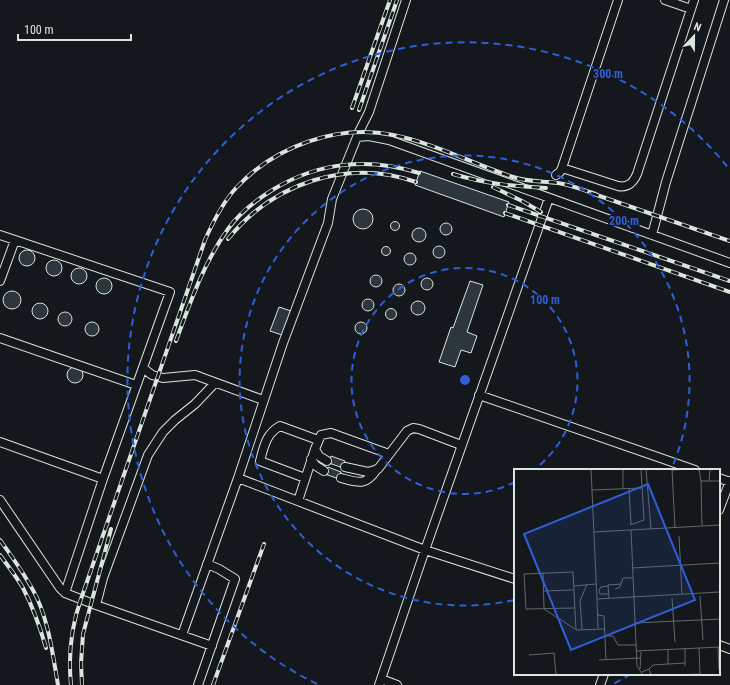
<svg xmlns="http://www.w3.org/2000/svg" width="730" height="685" font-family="'Roboto Condensed',sans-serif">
  <rect width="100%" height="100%" fill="#14181c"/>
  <path fill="#2c363c" stroke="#d8e6dc" d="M420 171 509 202 504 217 415 185Z
    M353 219a10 10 0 1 1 20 0a10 10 0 1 1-20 0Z
    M390.5 226a4.5 4.5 0 1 1 9 0a4.5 4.5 0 1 1-9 0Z
    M440 229a6 6 0 1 1 12 0a6 6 0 1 1-12 0Z
    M412 235a7 7 0 1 1 14 0a7 7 0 1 1-14 0Z
    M433 252a6 6 0 1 1 12 0a6 6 0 1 1-12 0Z
    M381.5 251a4.5 4.5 0 1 1 9 0a4.5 4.5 0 1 1-9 0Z
    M19 258a8 8 0 1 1 16 0a8 8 0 1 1-16 0Z
    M404 259a6 6 0 1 1 12 0a6 6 0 1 1-12 0Z
    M46 268a8 8 0 1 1 16 0a8 8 0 1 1-16 0Z
    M71 276a8 8 0 1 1 16 0a8 8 0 1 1-16 0Z
    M370 281a6 6 0 1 1 12 0a6 6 0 1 1-12 0Z
    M421 284a6 6 0 1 1 12 0a6 6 0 1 1-12 0Z
    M96 286a8 8 0 1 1 16 0a8 8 0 1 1-16 0Z
    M470 281 483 285 467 332 477 336 471 353 461 350 455 367 439 362 451 327 453 328Z
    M393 290a6 6 0 1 1 12 0a6 6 0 1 1-12 0Z
    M3 300a9 9 0 1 1 18 0a9 9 0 1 1-18 0Z
    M362 305a6 6 0 1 1 12 0a6 6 0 1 1-12 0Z
    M411 308a7 7 0 1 1 14 0a7 7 0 1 1-14 0Z
    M32 311a8 8 0 1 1 16 0a8 8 0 1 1-16 0Z
    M279 307 291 311 282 335 270 331Z
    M385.5 314a5.5 5.5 0 1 1 11 0a5.5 5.5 0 1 1-11 0Z
    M58 319a7 7 0 1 1 14 0a7 7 0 1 1-14 0Z
    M355 328a6 6 0 1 1 12 0a6 6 0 1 1-12 0Z
    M85 329a7 7 0 1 1 14 0a7 7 0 1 1-14 0Z
    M67 375a8 8 0 1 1 16 0a8 8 0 1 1-16 0Z
    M331 456 345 461 343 468 329 463Z
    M328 467 341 472 339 479 325 474Z"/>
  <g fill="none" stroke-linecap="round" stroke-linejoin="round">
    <defs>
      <path id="minor" d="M406 0 369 112 359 132 332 199 328 223 283 343 238 478 425 550 515 579
        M665 0 691 9
        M357 137 369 136 389 140 730 263
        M562 168 618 0
        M556 175 560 172 562 168 618 186C628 188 633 183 637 174L694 0
        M0 235 170 292 103 479 65 593 96 605 212 646
        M652 235 666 182 724 0
        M0 281 15 240
        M0 338 136 385
        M143 368 152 375 163 378 195 375 263 400
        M479 395 695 470
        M0 442 103 479
        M315 449 319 456 327 461
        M311 459 316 466 324 471
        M345 467 368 472 378 469 407 431 413 428 419 429 461 445
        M305 478 260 461C264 446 266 434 280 426L318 440
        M341 478C359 483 366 486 377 469
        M719 478 730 482
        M0 500 60 588 65 593
        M298 501 315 449 321 435 331 433 389 454
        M719 510 730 481
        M96 605 103 578 148 455 163 432 175 420 195 404 215 383
        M182 635 238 478
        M719 645 730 649
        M381 679 397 685
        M198 685 235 579 219 569 207 564
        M379 685 425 550 549 198
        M600 685 604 674"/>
    </defs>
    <use href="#minor" stroke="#d8e6dc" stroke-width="10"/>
    <use href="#minor" stroke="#14181c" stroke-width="8"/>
    <defs>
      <path id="rail" d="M352 108 390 0
        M359 110 397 0
        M453 174C487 184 511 186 546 188
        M493 187 522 201 541 212
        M591 193 730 241
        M508 205 730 281
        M505 213 730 292
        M228 239C273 183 347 158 416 182
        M176 341C190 303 204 262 228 229 240 212 256 200 274 189 319 162 369 157 419 173
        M0 540C13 558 27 577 37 598 49 624 53 656 58 685
        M0 555C8 566 16 576 23 588 33 607 40 627 46 648
        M71 685C68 655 71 627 81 599L205 240C213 222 223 202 236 188 275 146 337 124 393 135 434 143 473 164 513 177 528 182 543 181 558 183 571 185 583 190 596 194
        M82 685 81 663 83 634 111 529
        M213 685 264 544"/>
    </defs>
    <use href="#rail" stroke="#d8e6dc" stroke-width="4"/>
    <use href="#rail" stroke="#14181c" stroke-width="2.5" stroke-dasharray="8" stroke-linecap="butt"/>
  </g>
  <g fill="none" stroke="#305dd8" stroke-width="2" stroke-dasharray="7 5">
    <path d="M515 482A113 113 0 1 1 534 470"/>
    <path d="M514 600A225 225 0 1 1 671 470"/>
    <path d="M631 674A338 338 0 0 1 613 684M317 684A338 338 0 1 1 730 170"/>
  </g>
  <g transform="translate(514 469)">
    <rect width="206" height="206" fill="#14181c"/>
    <path fill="none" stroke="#626a69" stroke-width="1" d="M77 0 83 130 206 123M109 0V19M132 0 137 60M158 0 161 59M185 0 187 12H206M158 1 179 0M187 12 188 57M195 12 196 0M115 20 117 55M78 21 128 19M116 56 130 51 127 0M117 61 123 197 129 206M80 63 206 56M165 67 168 125M118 99 206 94M29 104 30 140 61 160M60 117 82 115M94 117 87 118 85 121 86 125H94M101 120 106 118 109 109H119M30 122 59 121M186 127 189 171M95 129 94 116 107 115M158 129 161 173M83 130 84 160M60 139 12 140 10 105 59 103 62 161 90 160M84 146 90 147 92 191M121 154 206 150M68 160 66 132 73 115M91 167H99L104 176H122M204 178 205 201M185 179 186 206M171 180V197M122 182 206 178M15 186 40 184 42 206M85 191 126 189M154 195 171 194M126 200 127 183M135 200 139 196 154 195V181M128 203 135 200 137 206M166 206 186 205"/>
    <path fill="#305dd8" fill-opacity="0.15" stroke="#305dd8" stroke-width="2" d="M134 15 181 131 57 181 10 65Z"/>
    <rect width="206" height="206" fill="none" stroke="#d8e6dc" stroke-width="2"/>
  </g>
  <circle cx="465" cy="380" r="6" fill="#305dd8" stroke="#14181c" stroke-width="2"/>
  <g font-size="12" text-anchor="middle" font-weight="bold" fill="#305dd8" stroke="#14181c" stroke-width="3" stroke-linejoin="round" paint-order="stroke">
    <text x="608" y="78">300 m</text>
    <text x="624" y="225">200 m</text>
    <text x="545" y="304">100 m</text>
  </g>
  <g transform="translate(694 36) rotate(22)" stroke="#14181c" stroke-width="3" paint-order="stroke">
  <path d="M0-3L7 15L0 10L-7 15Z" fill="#d8e6dc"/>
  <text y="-6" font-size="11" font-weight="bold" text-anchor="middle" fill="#d8e6dc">N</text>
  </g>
  <path d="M18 34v6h113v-6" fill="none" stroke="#d8e6dc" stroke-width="2"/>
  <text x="24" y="34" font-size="12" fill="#d8e6dc" stroke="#14181c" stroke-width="3" paint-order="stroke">100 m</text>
</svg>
